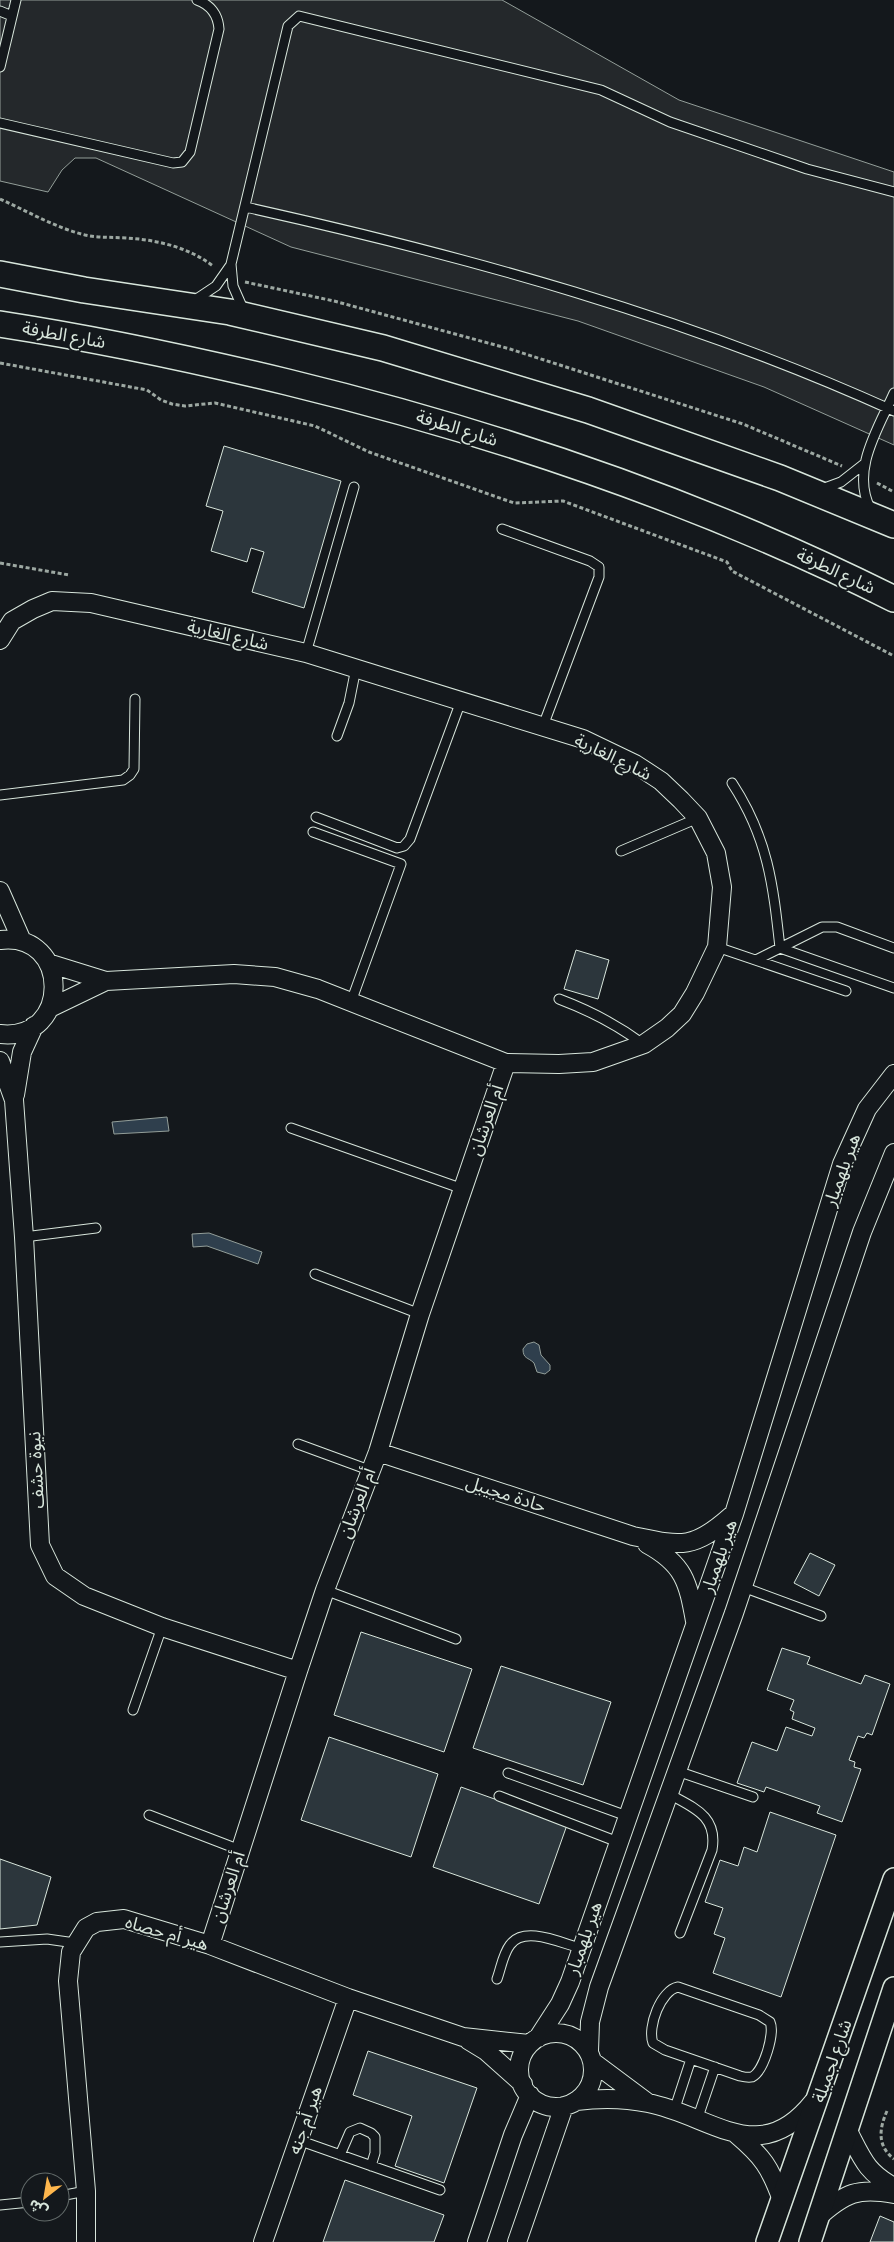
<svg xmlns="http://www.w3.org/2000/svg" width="894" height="2242" font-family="Cabin,'Noto Sans Arabic',sans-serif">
  <rect width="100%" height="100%" fill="#14181c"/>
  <path fill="#24282b" stroke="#939e99" d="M0 0H502L679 100 894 172V445L764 387 578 321 291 247 96 158H75L62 170 48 192 0 181Z"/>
  <path fill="#2f3f4d" stroke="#939e99" d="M167 1117 169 1131 114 1134 112 1122Z
    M209 1233 262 1252 258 1264 207 1246 193 1247 192 1234Z
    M534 1342 539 1345 541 1355 550 1365V1370L545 1374 537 1372 534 1363C528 1357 523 1359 523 1349L527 1344Z"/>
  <path fill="#2c363c" stroke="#d8e6dc" d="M224 446 341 481 304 608 252 592 264 552 251 548 247 562 211 551 223 511 206 506Z
    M576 950 609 960 598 999 564 989Z
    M810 1553 835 1565 819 1596 794 1583Z
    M361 1632 472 1669 444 1752 334 1715Z
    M782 1648 810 1657 807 1664 861 1684 865 1675 890 1684 872 1735 867 1733 864 1738 858 1736 849 1760 855 1762 854 1767 861 1769 842 1822 817 1813 820 1806 766 1787 764 1792 737 1783 752 1742 777 1751 786 1727 812 1736 815 1728 792 1719 794 1712 790 1710 794 1700 767 1690Z
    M501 1666 611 1702 583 1785 473 1748Z
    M329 1737 438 1774 411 1857 301 1820Z
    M461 1787 567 1825 539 1904 433 1867Z
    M770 1812 836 1835 781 1997 713 1973 725 1938 714 1934 723 1908 705 1902 720 1860 738 1866 744 1847 757 1852Z
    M0 1859 51 1877 37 1925 0 1929Z
    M368 2051 477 2088 444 2183 395 2166 412 2116 353 2095Z
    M345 2180 444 2215 434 2242H323Z
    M880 2216 894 2222V2242H870Z"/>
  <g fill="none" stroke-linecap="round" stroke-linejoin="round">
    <defs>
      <path id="service" d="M0 11 12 16
        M0 67 16 0
        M0 123 173 163 182 162 190 152 219 29C218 15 211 5 197 0
        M245 207C466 256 687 317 894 411
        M195 300 216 286 230 266
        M244 311 233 286 231 264 288 26 299 16 601 90 670 122 807 169 894 192
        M822 489 841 482 864 464
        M871 510C850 471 878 429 894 393
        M502 529 590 561 599 567V577L543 726
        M306 653 354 487
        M337 736 349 703 356 668
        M732 783C768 838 773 884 780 948L894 988
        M0 795 123 780 130 775 134 769 135 699
        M316 817 397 848 404 846 410 839 461 701
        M313 832 401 864 351 1002
        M621 851 698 818
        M717 947 846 991
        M756 960 822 927H837L894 948
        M559 999C591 1011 616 1024 643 1044
        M291 1128 463 1189
        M24 1237 96 1228
        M315 1274 420 1314
        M298 1444 369 1470
        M743 1587 821 1616
        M325 1590 456 1639
        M133 1710 162 1627
        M677 1771 753 1797
        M508 1773 627 1816
        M669 1794C694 1808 718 1816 712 1850L680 1933
        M499 1796 618 1842
        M149 1815 240 1850
        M0 1942 47 1939 75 1943
        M497 1979C501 1968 503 1954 510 1945 524 1925 561 1943 580 1948
        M678 1987 759 2015 770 2022C775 2033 764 2071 752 2077 748 2078 744 2077 740 2076L665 2050 653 2043C647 2027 661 1990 678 1987Z
        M674 2111 691 2059
        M697 2120 715 2067
        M298 2140 440 2190
        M340 2155 350 2132 360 2128 371 2133 375 2137V2153L371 2166
        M60 2196 86 2191
        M0 2205 30 2202"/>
      <path id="minor" d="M0 640 12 621 33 609 52 601 91 603 306 653 583 739 635 764 661 781 681 800 698 818 716 853 722 887 717 947 695 993 682 1014 667 1028 644 1044 593 1062 559 1064 506 1063 318 989 275 977 234 974 106 981 48 963
        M0 891 22 941
        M0 940C71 931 72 1042 0 1034
        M50 1008 106 981
        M0 1061 14 1100 24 1237 40 1545 55 1576 84 1596 162 1627 298 1671
        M15 1095 22 1052 34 1026
        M378 1452 633 1536C681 1546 693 1550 731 1516
        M647 1544C684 1564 688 1582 695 1621
        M210 1945 298 1671 325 1590 378 1452 420 1314 506 1063
        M519 2070a37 37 0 1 1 74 0a37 37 0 1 1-74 0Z
        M538 2038 560 2004 570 1982 734 1514 842 1164 867 1109 894 1074
        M468 2040 486 2051 523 2084
        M589 2051 590 2022 599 1987 734 1613 862 1232 894 1153
        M593 2062 648 2103
        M576 2101C600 2098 624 2098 648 2103 711 2115 759 2170 813 2102
        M848 2131C862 2158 866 2172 894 2187
        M736 2134C763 2157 770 2167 782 2200
        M818 2217C845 2193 858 2187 894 2194
        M86 2242V2191L68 1981 71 1952 86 1928 97 1922 124 1919 210 1945 348 1998 463 2037 529 2044
        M263 2242 348 1998
        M477 2242 513 2135 530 2095
        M517 2242 564 2106"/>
      <path id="tertiary" d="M767 2242 894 1879
        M810 2242 894 1988"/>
      <path id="secondary" d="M0 274 84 290 230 312 383 348 588 410 780 478 894 525
        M0 324C97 339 192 359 287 382 496 433 701 502 894 599"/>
    </defs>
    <use href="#service" stroke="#d8e6dc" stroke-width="11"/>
    <use href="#minor" stroke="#d8e6dc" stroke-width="20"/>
    <use href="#tertiary" stroke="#d8e6dc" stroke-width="24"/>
    <use href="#secondary" stroke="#d8e6dc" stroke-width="28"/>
    <path stroke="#9da8a2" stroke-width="3" stroke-dasharray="4 2.5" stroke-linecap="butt" d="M0 199C27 211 56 228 85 235 99 238 112 237 127 238 157 240 188 247 213 266
      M245 282 334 301 510 349 743 424 842 466
      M0 363 147 390 161 400 172 404 185 406 215 403 315 426 369 452 514 503 563 501 727 562 732 571 894 656
      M877 483 894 492
      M0 563 69 575
      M887 2111C879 2129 877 2146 894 2159"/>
    <use href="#service" stroke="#14181c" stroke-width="9"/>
    <use href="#minor" stroke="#14181c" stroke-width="18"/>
    <use href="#tertiary" stroke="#14181c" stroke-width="21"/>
    <use href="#secondary" stroke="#14181c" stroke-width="25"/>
  </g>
  <g text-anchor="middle" stroke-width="4" stroke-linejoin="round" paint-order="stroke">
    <g font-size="18" fill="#d8e6dc" stroke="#14181c">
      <text transform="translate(64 335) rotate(10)" y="6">شارع الطرفة</text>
      <text transform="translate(457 428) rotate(17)" y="6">شارع الطرفة</text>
      <text transform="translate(836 571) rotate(25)" y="6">شارع الطرفة</text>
      <text transform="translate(228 635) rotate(13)" y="6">شارع الغارية</text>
      <text transform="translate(613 757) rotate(26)" y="6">شارع الغارية</text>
      <text transform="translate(486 1120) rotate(-71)" y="6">أم العرشان</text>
      <text transform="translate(842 1170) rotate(-70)" y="6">هير بلهمبار</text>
      <text transform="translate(36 1470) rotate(-93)" y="6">نيوة حشف</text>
      <text transform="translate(506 1494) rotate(18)" y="6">حادة مجيبل</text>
      <text transform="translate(357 1503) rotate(-69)" y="6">أم العرشان</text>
      <text transform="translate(719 1556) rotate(-71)" y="6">هير بلهمبار</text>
      <text transform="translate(228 1887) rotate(-72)" y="6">أم العرشان</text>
      <text transform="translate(167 1933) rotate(16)" y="6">هير أم حصاه</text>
      <text transform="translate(584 1938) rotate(-71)" y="6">هير بلهمبار</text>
      <text transform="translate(832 2061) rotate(-71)" y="6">شارع لجميلة</text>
      <text transform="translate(305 2120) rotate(-71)" y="6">هير أم جنه</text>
    </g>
  </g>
  <g transform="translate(45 2197) rotate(211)"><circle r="24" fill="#14181c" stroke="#626a69"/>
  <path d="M0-4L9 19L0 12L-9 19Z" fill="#ffb74d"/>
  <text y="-8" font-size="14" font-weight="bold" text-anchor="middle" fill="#d8e6dc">ش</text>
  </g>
</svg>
